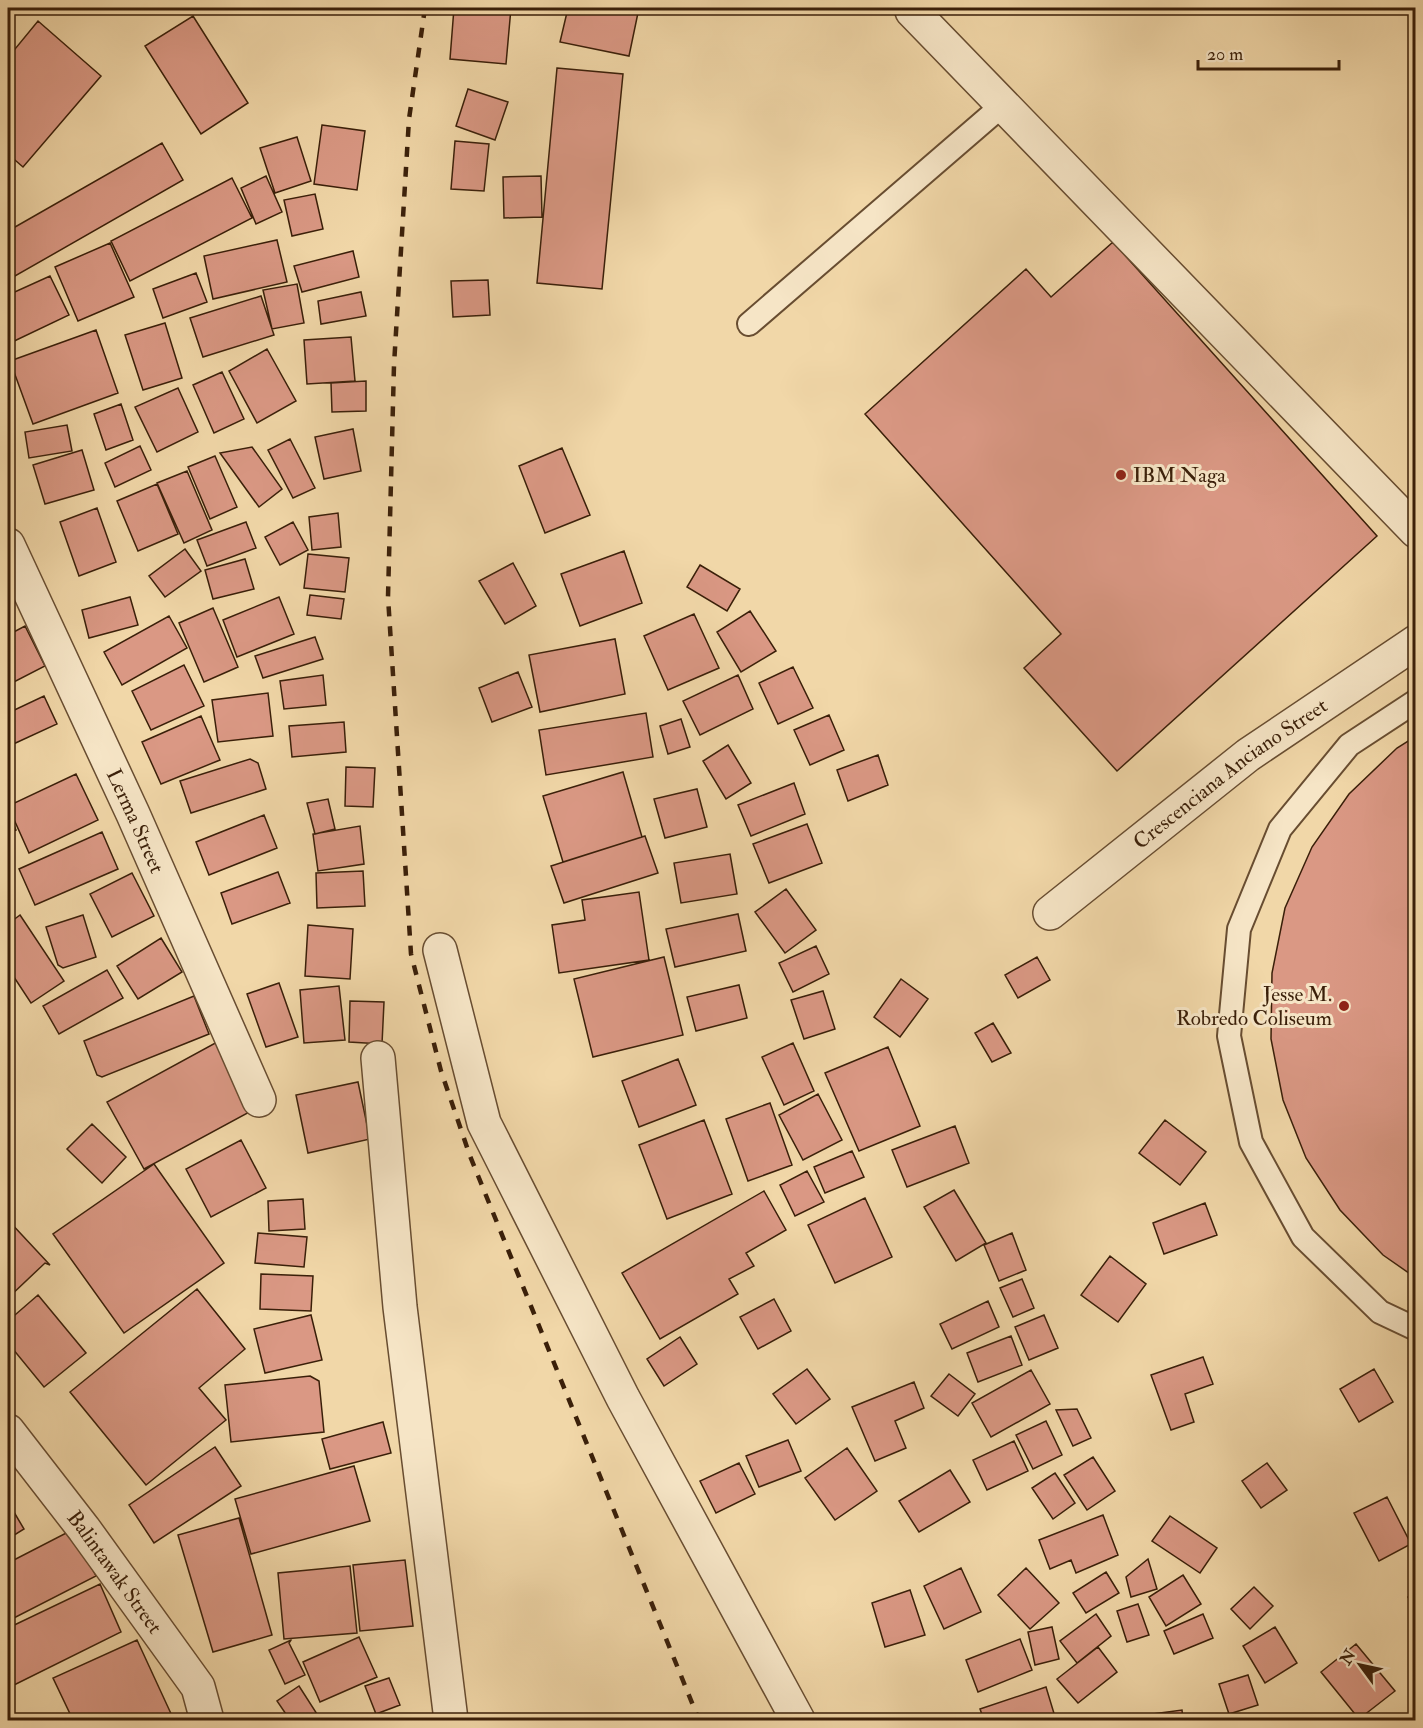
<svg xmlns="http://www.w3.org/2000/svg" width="1423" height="1728" font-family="'IM FELL Double Pica',serif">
  <rect width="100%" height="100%" fill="#f1d7a8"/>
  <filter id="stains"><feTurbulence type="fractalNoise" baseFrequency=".00333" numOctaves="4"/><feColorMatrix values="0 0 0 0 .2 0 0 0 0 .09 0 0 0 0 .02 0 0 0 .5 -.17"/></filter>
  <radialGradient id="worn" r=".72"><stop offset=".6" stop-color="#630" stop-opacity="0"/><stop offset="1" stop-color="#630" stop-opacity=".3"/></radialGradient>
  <path fill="#da9884" stroke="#3a1f09" stroke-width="1.5" d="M454 8H511L506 64 450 59Z
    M568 8H639L629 56 560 42Z
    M193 16 248 103 201 134 145 46Z
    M38 21 101 76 23 167 8 154V51L11 54Z
    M557 68 623 74 602 289 537 283Z
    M468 89 508 102 495 140 456 126Z
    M322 125 365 131 357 190 314 184Z
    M297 137 311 181 275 193 260 148Z
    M455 141 489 144 484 191 451 189Z
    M162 143 183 180 8 280V231Z
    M266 176 282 212 256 224 241 188Z
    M541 176 542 217 504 218 503 177Z
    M232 178 252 218 130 281 111 241Z
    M315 194 323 229 292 236 284 200Z
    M277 240 287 282 213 299 204 256Z
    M1113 242 1377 536 1117 771 1024 668 1061 634 865 414 1026 269 1051 297Z
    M110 243 134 297 78 321 55 267Z
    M353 251 359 277 302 292 294 266Z
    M196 273 207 302 163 318 153 289Z
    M50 276 69 315 8 344V295Z
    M488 280 490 315 453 317 451 281Z
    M297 284 304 323 272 329 263 290Z
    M361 292 366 316 321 324 318 301Z
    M261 296 274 335 203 357 190 318Z
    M165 323 182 378 143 390 125 335Z
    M96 330 118 393 33 424 10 361Z
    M351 337 355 381 307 384 304 340Z
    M267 349 296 401 257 423 229 371Z
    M222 372 244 419 214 433 193 385Z
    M366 381V411L332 412 331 383Z
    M178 388 198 432 157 452 135 407Z
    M121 404 133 440 106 450 94 414Z
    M67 425 72 451 29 458 25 432Z
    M353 429 361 471 324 479 315 437Z
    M290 439 315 488 293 498 268 450Z
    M140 446 151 470 115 487 105 463Z
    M252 447 282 489 259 507 220 453Z
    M562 448 590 515 545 533 519 466Z
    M82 450 94 490 45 504 33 465Z
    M215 456 237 507 210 519 188 467Z
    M187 471 212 530 184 543 157 483Z
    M157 484 178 534 138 551 117 501Z
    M97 508 116 562 79 576 60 522Z
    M338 513 341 547 312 550 309 517Z
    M246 522 256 548 207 566 197 540Z
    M293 522 308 550 280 565 265 537Z
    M185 549 201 571 165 597 149 576Z
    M624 551 642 603 580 626 561 574Z
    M308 554 349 558 345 592 304 588Z
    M245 559 254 589 213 599 205 570Z
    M513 563 536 606 505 624 479 581Z
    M700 565 740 589 727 611 687 587Z
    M310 595 344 599 341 619 307 615Z
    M130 597 138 625 89 638 82 610Z
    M279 597 294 634 237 657 223 620Z
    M213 608 238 667 204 682 179 623Z
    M750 611 776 651 741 672 717 632Z
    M694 614 719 668 668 690 644 636Z
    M169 616 187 648 122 685 104 652Z
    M25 626 45 666 8 685V635Z
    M315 637 323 659 263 678 255 656Z
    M615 639 625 694 540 712 529 655Z
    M184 665 204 706 151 730 132 691Z
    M793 667 813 708 778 724 759 683Z
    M518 672 532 707 492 722 479 688Z
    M323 675 326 705 284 709 280 681Z
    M738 675 753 709 700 735 683 701Z
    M268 693 273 736 218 742 212 700Z
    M44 696 57 724 9 746 8 713Z
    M646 713 653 757 546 775 539 730Z
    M829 715 844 750 810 765 794 730Z
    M201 716 220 760 161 784 142 742Z
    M681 719 690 747 668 754 660 726Z
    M344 722 346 752 292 757 289 726Z
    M1416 736V1278L1383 1255 1340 1210 1306 1158 1283 1100 1271 1039 1272 973 1285 908 1312 847 1349 794 1397 748Z
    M728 745 751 783 726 799 703 761Z
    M878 755 888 785 848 801 837 770Z
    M250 759 258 763 266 789 191 813 180 781Z
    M346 767 375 768 373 807 345 806Z
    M623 772 642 837 563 862 543 796Z
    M76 774 98 820 29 853 8 806Z
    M794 783 805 814 751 836 738 805Z
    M697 789 707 827 665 838 654 799Z
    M328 799 335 829 315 834 307 803Z
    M8 811 16 830 8 833Z
    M264 815 277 848 209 875 196 842Z
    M807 824 822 863 769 883 753 844Z
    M360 826 364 864 318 871 313 834Z
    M102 832 118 869 35 905 19 869Z
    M645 836 658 873 564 903 551 866Z
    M730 854 737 894 681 903 674 863Z
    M363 871 365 906 317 908 316 873Z
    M278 872 290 903 232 924 221 893Z
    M132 873 154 916 112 937 90 894Z
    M786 889 816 930 785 953 755 912Z
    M639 892 649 960 559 973 552 925 585 920 582 900Z
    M738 914 746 951 675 967 666 929Z
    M20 915 64 981 31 1003 8 968V924Z
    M83 915 96 957 63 968 58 965 46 927Z
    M308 925 353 929 350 979 305 976Z
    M161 938 182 972 138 999 117 966Z
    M816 946 829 974 793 992 779 963Z
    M664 957 683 1035 593 1057 574 979Z
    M1037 957 1050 980 1018 998 1005 975Z
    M107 970 123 998 59 1034 43 1006Z
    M901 979 928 999 900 1037 874 1017Z
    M279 983 298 1037 266 1047 247 994Z
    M739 985 747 1018 696 1031 687 997Z
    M339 986 345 1040 304 1043 300 990Z
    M823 991 835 1029 804 1039 791 1000Z
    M194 996 209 1034 102 1077 97 1075 84 1041Z
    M350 1001 384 1002 382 1044 349 1042Z
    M993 1023 1011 1053 992 1062 975 1033Z
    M219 1041 255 1109 144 1169 107 1102Z
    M793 1043 814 1091 784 1105 762 1057Z
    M888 1047 920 1126 859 1151 825 1073Z
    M678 1059 696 1105 639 1127 622 1081Z
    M358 1082 370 1139 308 1153 296 1095Z
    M818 1094 842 1140 803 1160 779 1115Z
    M770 1103 792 1165 748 1181 726 1119Z
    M704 1120 732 1194 667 1219 639 1145Z
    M1165 1120 1206 1152 1180 1185 1139 1153Z
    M92 1124 126 1157 102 1183 67 1149Z
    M955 1126 969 1163 907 1187 892 1150Z
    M241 1140 266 1188 211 1217 186 1169Z
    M852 1151 864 1177 825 1193 814 1167Z
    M154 1164 224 1263 124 1333 53 1234Z
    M807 1171 824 1202 795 1216 780 1185Z
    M954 1190 986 1243 956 1261 924 1207Z
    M764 1191 786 1230 746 1253 754 1266 729 1279 738 1294 660 1339 622 1273Z
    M865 1198 892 1257 835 1283 808 1225Z
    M303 1199 305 1229 269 1231 268 1201Z
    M1205 1203 1217 1235 1164 1254 1153 1223Z
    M8 1220 50 1265 45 1263 8 1298Z
    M258 1233 307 1237 304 1267 255 1263Z
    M1012 1233 1026 1270 999 1281 984 1245Z
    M1110 1256 1146 1284 1118 1322 1081 1295Z
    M261 1274 313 1276 311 1311 260 1309Z
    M1022 1279 1034 1308 1013 1317 1000 1288Z
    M197 1289 245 1349 199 1388 226 1420 146 1485 70 1392Z
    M38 1295 86 1353 44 1387 8 1343V1321Z
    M774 1299 791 1331 758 1349 740 1317Z
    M988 1301 999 1327 952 1349 940 1324Z
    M311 1315 322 1360 265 1373 254 1329Z
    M1044 1315 1058 1348 1029 1360 1015 1327Z
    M1011 1336 1022 1365 978 1382 967 1353Z
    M680 1337 697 1364 664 1386 647 1359Z
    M1203 1357 1213 1384 1185 1394 1194 1422 1171 1430 1151 1375Z
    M807 1369 830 1399 796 1424 773 1394Z
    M1374 1369 1393 1402 1359 1422 1340 1389Z
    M1031 1370 1050 1404 991 1437 972 1403Z
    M949 1374 975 1394 958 1416 931 1396Z
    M310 1376 319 1381 324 1432 231 1442 225 1385Z
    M914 1382 924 1408 895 1421 906 1448 875 1461 852 1407Z
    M1077 1409 1091 1438 1073 1446 1056 1410Z
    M1046 1421 1062 1455 1033 1469 1016 1435Z
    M383 1422 391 1453 330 1469 322 1439Z
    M788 1440 801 1471 759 1487 746 1456Z
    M1014 1441 1028 1471 987 1490 973 1460Z
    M215 1447 241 1486 154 1543 129 1505Z
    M847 1448 877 1491 835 1520 805 1478Z
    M1093 1457 1115 1491 1087 1510 1064 1475Z
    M739 1463 755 1494 716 1513 700 1481Z
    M1267 1463 1287 1490 1261 1508 1242 1481Z
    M354 1466 370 1521 251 1554 235 1499Z
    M950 1470 970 1502 919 1532 899 1501Z
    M1055 1473 1075 1503 1053 1519 1032 1488Z
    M1387 1497 1411 1544 1379 1561 1354 1513Z
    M8 1502 24 1529 8 1539Z
    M1103 1515 1118 1555 1076 1573 1071 1560 1050 1569 1039 1540Z
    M1170 1516 1217 1548 1200 1573 1152 1541Z
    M239 1518 272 1635 213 1652 178 1535Z
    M72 1530 96 1576 8 1621V1563Z
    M1148 1559 1157 1589 1131 1597 1126 1577Z
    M405 1560 413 1626 360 1631 353 1565Z
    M350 1566 357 1633 284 1639 278 1573Z
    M961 1568 981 1612 944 1629 924 1586Z
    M1026 1568 1059 1603 1030 1629 998 1595Z
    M1106 1572 1119 1593 1086 1613 1073 1593Z
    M1183 1575 1201 1604 1166 1626 1149 1597Z
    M100 1584 121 1632 8 1688V1628Z
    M1254 1587 1273 1606 1250 1629 1231 1609Z
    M910 1590 925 1635 885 1647 872 1603Z
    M1416 1593V1611L1408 1597Z
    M1138 1604 1149 1635 1127 1642 1117 1611Z
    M1096 1614 1111 1636 1077 1663 1060 1641Z
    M1203 1614 1213 1638 1174 1654 1164 1631Z
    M1052 1627 1059 1659 1035 1665 1028 1632Z
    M1275 1627 1297 1663 1265 1683 1243 1646Z
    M359 1637 377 1677 320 1702 303 1662Z
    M1020 1639 1032 1670 978 1692 966 1660Z
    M137 1640 173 1718 73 1720 53 1678Z
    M291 1640 289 1643 305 1675 285 1684 269 1650Z
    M1356 1644 1395 1691 1359 1719 1321 1672Z
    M1098 1647 1117 1672 1078 1703 1057 1679Z
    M1248 1675 1258 1705 1229 1714 1219 1684Z
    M389 1678 400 1705 376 1714 365 1686Z
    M299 1686 317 1714 308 1720H290L277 1701Z
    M1046 1687 1056 1720H984L980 1709Z
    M1182 1710 1183 1720H1154L1153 1714Z
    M1099 1715 1102 1720H1084Z"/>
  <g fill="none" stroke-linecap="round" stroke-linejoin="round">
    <defs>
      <path id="service" d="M749 324 1004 104
        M1416 701 1349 745 1280 829 1239 929 1229 1036 1251 1142 1303 1237 1380 1312 1416 1329"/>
      <g id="minor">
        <path d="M916 8 912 11 1416 531"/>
        <path id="s1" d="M8 545 133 814 259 1100"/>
        <path id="s2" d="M1050 913 1248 755 1416 642"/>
        <path d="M440 950 484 1123 623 1398 798 1720"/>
        <path d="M378 1058 400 1307 451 1720"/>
        <path id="s3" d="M8 1431 84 1529 198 1687 207 1720"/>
      </g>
    </defs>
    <use href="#service" stroke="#684d31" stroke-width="26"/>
    <use href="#minor" stroke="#684d31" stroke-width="36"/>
    <use href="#service" stroke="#f6e5c6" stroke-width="22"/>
    <use href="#minor" stroke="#f6e5c6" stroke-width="33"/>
    <path stroke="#3a1f09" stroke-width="4.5" stroke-dasharray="10 10" stroke-linecap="butt" d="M425 8 409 119 394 365 388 597 411 954 441 1071 470 1156 699 1720"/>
  </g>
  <g fill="#8f2418" stroke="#f6e5c6" stroke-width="2">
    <circle cx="1121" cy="475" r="6"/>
    <circle cx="1344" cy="1006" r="6"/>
  </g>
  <g text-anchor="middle" stroke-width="6" stroke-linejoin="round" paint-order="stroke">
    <g font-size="21" fill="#3a1f09" stroke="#f6e5c6" text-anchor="start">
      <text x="1133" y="482">IBM Naga</text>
      <text x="1332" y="1001" text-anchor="end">Jesse M.<tspan x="1332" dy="24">Robredo Coliseum</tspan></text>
    </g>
    <g font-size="21" fill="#3a1f09" stroke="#f6e5c6">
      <text dy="7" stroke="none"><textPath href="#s2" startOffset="228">Crescenciana Anciano Street</textPath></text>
      <text dy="7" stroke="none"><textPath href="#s1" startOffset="304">Lerma Street</textPath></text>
      <text dy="7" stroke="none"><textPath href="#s3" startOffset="177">Balintawak Street</textPath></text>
    </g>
  </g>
  <rect width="1423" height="1728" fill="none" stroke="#f1d7a8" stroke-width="30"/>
  <rect x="9" y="9" width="1405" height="1710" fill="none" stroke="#3a1f09" stroke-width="3"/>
  <rect x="15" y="15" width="1393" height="1698" fill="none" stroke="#3a1f09" stroke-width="1.5"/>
  <g transform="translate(1360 1665) rotate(303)" stroke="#f6e5c6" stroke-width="4.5" paint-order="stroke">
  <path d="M0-4.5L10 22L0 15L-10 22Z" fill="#3a1f09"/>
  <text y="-9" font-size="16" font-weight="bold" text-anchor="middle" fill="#3a1f09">N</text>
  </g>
  <path d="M1198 60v9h141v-9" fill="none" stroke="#3a1f09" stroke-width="3"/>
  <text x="1207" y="60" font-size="18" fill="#3a1f09" stroke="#f6e5c6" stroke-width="4.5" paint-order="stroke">20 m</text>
  <rect width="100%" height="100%" filter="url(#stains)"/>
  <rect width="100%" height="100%" fill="url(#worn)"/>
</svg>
